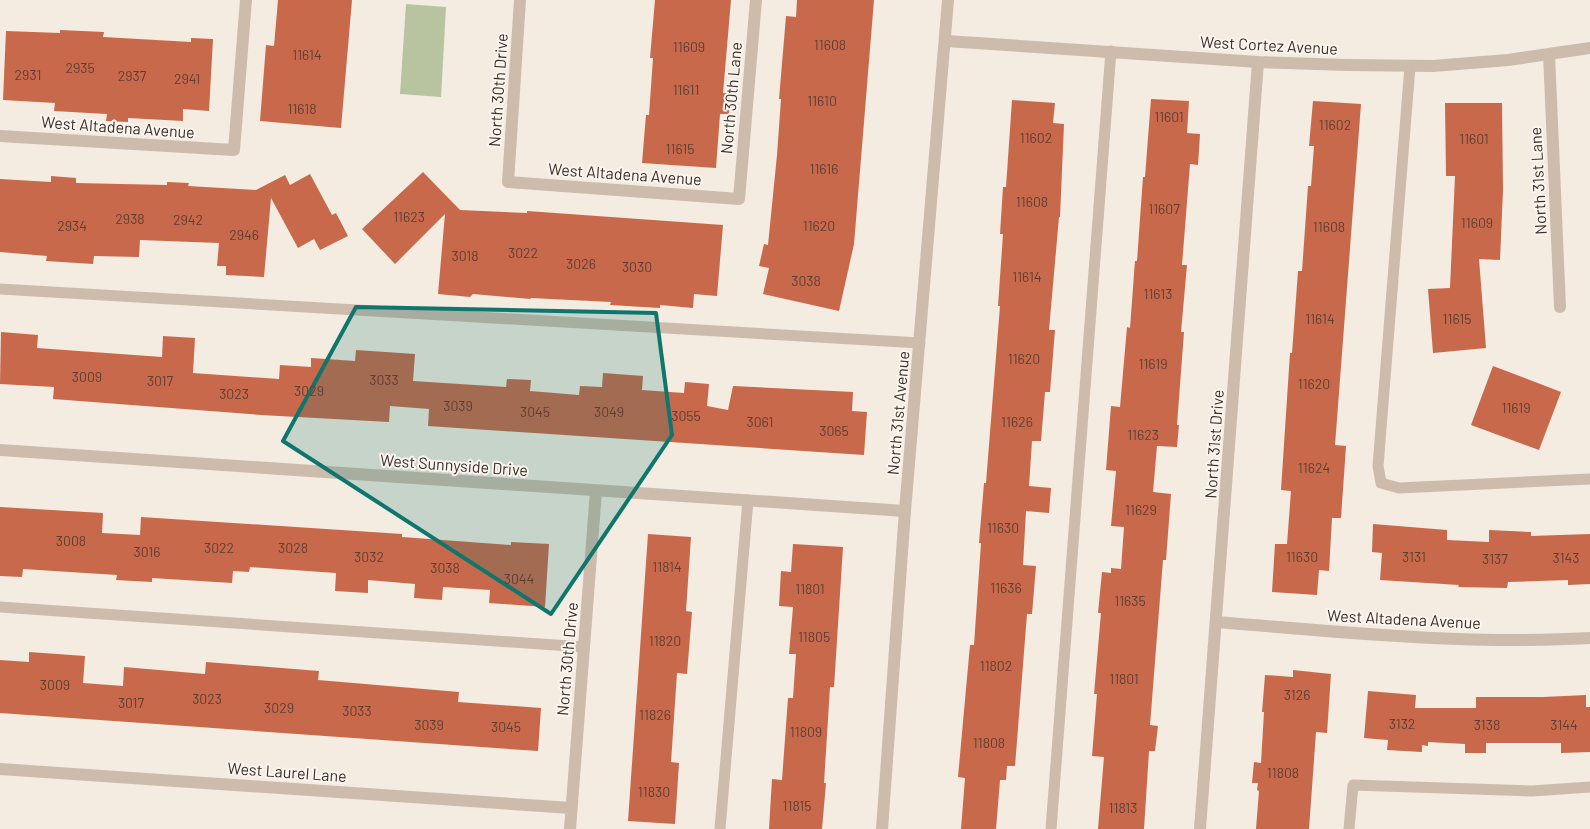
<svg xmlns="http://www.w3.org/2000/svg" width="1590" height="829" font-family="Barlow,sans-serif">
  <rect width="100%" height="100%" fill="#f4ebe1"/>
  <path fill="#b8c4a0" d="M406 4 446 7 441 97 400 94Z"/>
  <path fill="#c8694b" d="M278 0H352L341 128 260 121 266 45 274 46Z
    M655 0H731L723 93H730L729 114H720L716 168 642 163 646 115H649L653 58H650Z
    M797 0H874L854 244 839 311 763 294 769 268 759 266 764 244 768 245 777 155 781 99H779L786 16 796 17Z
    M60 30 104 32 103 37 191 42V38L213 39 209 111 183 109V121L128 118V122L106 121 107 114 54 111 55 103 3 100 6 31 60 33Z
    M1151 99 1189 101 1187 133 1200 134 1198 165 1190 164 1182 265H1187L1181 332H1184L1177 425H1179L1177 447 1157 446 1153 492 1171 494 1166 560H1163L1150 725 1158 726 1155 751H1149L1144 829H1098L1104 757 1092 756 1097 694H1094L1101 613H1098L1102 572 1111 573V568L1121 569 1124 527 1111 526 1116 471 1106 470 1111 406 1120 407 1127 327 1130 328 1135 261H1137L1143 177H1145Z
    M1012 100 1055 103 1053 123 1064 124 1060 217H1059L1049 330H1055L1050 392H1045L1041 441H1032L1029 486 1051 488 1049 513 1026 511 1023 565 1036 566 1032 614H1027L1015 766H1007L1006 780H1000L996 829H961L965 778 958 777 970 645H974L981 543H979L984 483H986L1000 306H998L1003 234H1000L1003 187H1006Z
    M1313 101 1361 104 1335 445 1346 446 1341 518H1332L1329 571 1319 570 1317 595 1272 592 1275 544H1287L1291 491 1281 490 1290 353H1292L1298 271H1302L1308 186H1311L1314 146H1309Z
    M1445 103H1502L1503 190 1500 260 1479 259 1486 348 1433 353 1428 289 1450 288 1455 176H1446Z
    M423 172 460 210 527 213V211L723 225 717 296 694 294 693 308 660 305V308L610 305 611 302 531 298 530 299 473 294 470 297 438 294 445 214 395 264 362 229Z
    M310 174 332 215 336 213 348 236 320 250 314 239 298 248 271 198 264 277 226 275V266H217L219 243 140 240 139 257 94 256 93 264 46 261 47 256 0 252V179L51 182V176L76 178V183L167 185V182L189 183 188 186 256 190 285 175 290 185Z
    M1 332 38 335 37 348 162 357 163 336 195 338 193 373 279 379 280 365 311 367V358L355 361 356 350 415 354 413 381 506 387 507 379 531 380 530 391 579 395 580 386 602 387 603 373 643 376 642 390 684 393 685 382 709 384 707 406 728 410 733 386 853 392 852 411 867 412 864 455 428 426 429 409 390 406 389 422 261 415 53 399 54 387 0 384Z
    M1493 366 1561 392 1539 450 1471 425Z
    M0 507 103 513 102 533 140 535 141 517 402 534V537L511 545V542L549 544 545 607 489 603 490 590 443 587 442 600 414 598 415 584 368 580V593L335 591 336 573 250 567 249 572 233 571 232 583 152 578V582L116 580 117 575 23 569 22 577 0 576Z
    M1373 524 1447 530V540L1489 542V530L1531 532V536L1590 534V584L1568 585V580L1508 582 1507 588 1458 587 1459 585 1380 580 1382 553 1372 552Z
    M648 534 691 537 686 611 692 612 687 674 677 673 671 762 679 763 675 824 628 821Z
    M793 544 843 547 834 687H830L824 783H826L822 829H769L772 779 782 780 788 698H793L796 654H789L793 607 779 606 781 571 791 572Z
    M29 652 85 656 83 683 123 686 124 667 205 674 206 662 319 671 318 680 459 692 458 702 541 708 538 751 0 713V660L29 662Z
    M1293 670 1331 674 1327 733 1316 732 1309 829H1256L1259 791 1257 790 1258 783H1252L1254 762 1261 763 1264 712H1262L1265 675 1293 677Z
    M1368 691 1416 695 1415 708H1476V697H1543L1586 695V707H1590V752L1561 753V743H1486V753H1465V744L1428 742V746L1422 745V752L1387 750 1388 740 1364 738Z"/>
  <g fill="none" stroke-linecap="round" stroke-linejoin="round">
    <path stroke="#cdbbac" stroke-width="11" d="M1410 66 1378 466 1381 483 1399 488 1590 479
      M0 289 920 343
      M0 607 584 647
      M720 829 748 500
      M1051 829 1111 51
      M1349 829 1353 785 1532 791 1590 787"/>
    <path stroke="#cdbbac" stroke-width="12" d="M520 0 508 182 739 199 756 0
      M946 41 1258 62 1347 65 1433 66 1508 60 1590 48
      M1549 54 1560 307
      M0 136 234 150 246 0
      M0 450 905 511
      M1217 622C1341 632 1465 645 1590 638
      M0 769 571 808
      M570 829 596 491
      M1200 829 1258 62"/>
    <path stroke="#cdbbac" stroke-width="12" d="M882 829 905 511 948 0"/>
  </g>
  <path fill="#0f766e" fill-opacity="0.2" stroke="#0f766e" stroke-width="4" stroke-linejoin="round" d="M356 307 656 313 672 435 551 614 283 441Z"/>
  <g text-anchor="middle" stroke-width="4" stroke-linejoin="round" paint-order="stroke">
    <g font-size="14" fill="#5e3e33">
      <text x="830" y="50">11608</text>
      <text x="689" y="52">11609</text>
      <text x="307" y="60">11614</text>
      <text x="80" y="73">2935</text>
      <text x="28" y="80">2931</text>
      <text x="132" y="81">2937</text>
      <text x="187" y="84">2941</text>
      <text x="686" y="95">11611</text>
      <text x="822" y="106">11610</text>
      <text x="302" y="114">11618</text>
      <text x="1169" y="122">11601</text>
      <text x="1335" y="130">11602</text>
      <text x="1036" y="143">11602</text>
      <text x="1474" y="144">11601</text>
      <text x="680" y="154">11615</text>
      <text x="824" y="174">11616</text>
      <text x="1032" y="207">11608</text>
      <text x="1164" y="214">11607</text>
      <text x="409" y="222">11623</text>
      <text x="130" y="224">2938</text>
      <text x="188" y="225">2942</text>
      <text x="1477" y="228">11609</text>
      <text x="72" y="231">2934</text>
      <text x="819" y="231">11620</text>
      <text x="1329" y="232">11608</text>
      <text x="244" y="240">2946</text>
      <text x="523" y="258">3022</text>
      <text x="465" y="261">3018</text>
      <text x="581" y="269">3026</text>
      <text x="637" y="272">3030</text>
      <text x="1027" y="282">11614</text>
      <text x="806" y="286">3038</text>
      <text x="1158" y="299">11613</text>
      <text x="1320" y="324">11614</text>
      <text x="1457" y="324">11615</text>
      <text x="1024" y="364">11620</text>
      <text x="1153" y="369">11619</text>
      <text x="87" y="382">3009</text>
      <text x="384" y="385">3033</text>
      <text x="160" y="386">3017</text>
      <text x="1314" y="389">11620</text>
      <text x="309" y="396">3029</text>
      <text x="234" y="399">3023</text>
      <text x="458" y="411">3039</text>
      <text x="1516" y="413">11619</text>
      <text x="535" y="417">3045</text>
      <text x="609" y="417">3049</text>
      <text x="686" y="421">3055</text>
      <text x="760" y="427">3061</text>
      <text x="1017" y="427">11626</text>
      <text x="834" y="436">3065</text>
      <text x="1143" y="440">11623</text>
      <text x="1314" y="473">11624</text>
      <text x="1141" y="515">11629</text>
      <text x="1003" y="533">11630</text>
      <text x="71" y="546">3008</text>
      <text x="219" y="553">3022</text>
      <text x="293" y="553">3028</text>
      <text x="147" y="557">3016</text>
      <text x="369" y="562">3032</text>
      <text x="1302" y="562">11630</text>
      <text x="1414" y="562">3131</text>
      <text x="1566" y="563">3143</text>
      <text x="1495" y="564">3137</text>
      <text x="667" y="572">11814</text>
      <text x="445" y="573">3038</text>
      <text x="519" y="584">3044</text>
      <text x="1006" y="593">11636</text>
      <text x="810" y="594">11801</text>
      <text x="1130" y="606">11635</text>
      <text x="814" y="642">11805</text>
      <text x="665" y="646">11820</text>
      <text x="996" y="671">11802</text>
      <text x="1124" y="684">11801</text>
      <text x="55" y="690">3009</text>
      <text x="1297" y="700">3126</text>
      <text x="207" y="704">3023</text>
      <text x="131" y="708">3017</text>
      <text x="279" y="713">3029</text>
      <text x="357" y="716">3033</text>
      <text x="655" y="720">11826</text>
      <text x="1402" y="729">3132</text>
      <text x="429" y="730">3039</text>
      <text x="1487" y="730">3138</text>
      <text x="1564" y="730">3144</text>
      <text x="506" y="732">3045</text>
      <text x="806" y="737">11809</text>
      <text x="989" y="748">11808</text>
      <text x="1283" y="778">11808</text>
      <text x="654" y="797">11830</text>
      <text x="797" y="811">11815</text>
      <text x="1123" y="813">11813</text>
    </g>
    <g font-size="16" fill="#3b302b" stroke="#fbf5ee">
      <text transform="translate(1269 45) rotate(3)" y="6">West Cortez Avenue</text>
      <text transform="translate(498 90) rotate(-86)" y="6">North 30th Drive</text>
      <text transform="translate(731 98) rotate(-85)" y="6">North 30th Lane</text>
      <text transform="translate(118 127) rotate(4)" y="6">West Altadena Avenue</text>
      <text transform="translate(625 174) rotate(4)" y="6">West Altadena Avenue</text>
      <text transform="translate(1538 181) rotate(-93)" y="6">North 31st Lane</text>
      <text transform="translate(898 413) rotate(-85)" y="6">North 31st Avenue</text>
      <text transform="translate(1214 444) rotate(-86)" y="6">North 31st Drive</text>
      <text transform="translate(454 465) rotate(4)" y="6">West Sunnyside Drive</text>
      <text transform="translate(1404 619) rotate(3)" y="6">West Altadena Avenue</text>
      <text transform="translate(567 659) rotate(-85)" y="6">North 30th Drive</text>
      <text transform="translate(287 772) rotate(4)" y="6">West Laurel Lane</text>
    </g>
  </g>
</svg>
